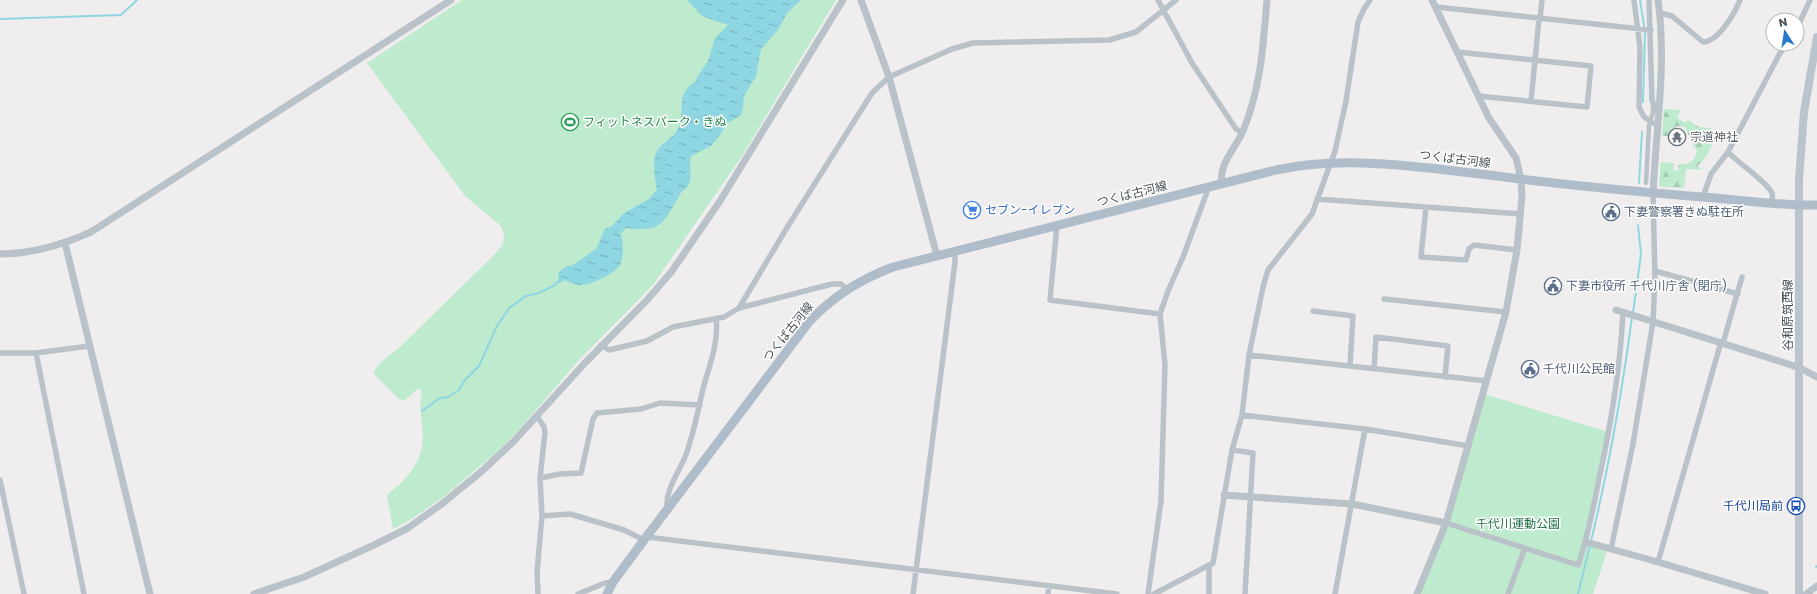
<svg xmlns="http://www.w3.org/2000/svg" width="1817" height="594" font-family="Poppins,'Noto Sans JP',sans-serif">
  <defs>
    <pattern id="forest-firs" width="22" height="20" patternUnits="userSpaceOnUse"><rect width="22" height="20" fill="#beeacd"/><path d="M5 1l3.5 6h-7zM16 11l3.5 6h-7z" fill="#a5cab2"/></pattern>
    <pattern id="water-ripples" width="26" height="14" patternUnits="userSpaceOnUse"><rect width="26" height="14" fill="#8fd6e3"/><path d="M2 4q2-2 4 0t4 0M15 11q2-2 4 0t4 0" fill="none" stroke="#77b0bb"/></pattern>
  </defs>
  <rect width="100%" height="100%" fill="#efeded"/>
  <path fill="url(#forest-firs)" d="M1664 109 1681 110 1677 118 1685 123 1688 120 1699 127 1711 128 1714 133C1714 144 1707 159 1697 166L1703 170 1686 169 1684 188 1662 187 1659 185 1661 162 1674 163 1673 170 1678 171 1679 164C1691 164 1694 162 1697 150L1693 145 1685 127 1676 126 1675 136 1671 135 1670 141 1669 136H1662Z"/>
  <path fill="#beeacd" d="M462 0H836L742 156 653 285 577 362 520 429 497 452 442 498 410 520 393 529 387 496C391 490 397 487 402 482 408 476 413 469 417 462 430 436 416 416 422 392L419 388 404 401 399 399 373 373 380 363 400 347 495 254 503 244 504 234 501 226 465 196 367 63Z
    M1484 394 1608 432 1586 542 1608 548 1593 594H1417L1446 523Z"/>
  <path fill="url(#water-ripples)" d="M687 0H801L788 12 777 31 761 49 756 76 744 96 743 107 741 115 726 124 720 135 711 146 691 156C689 165 692 175 689 184 687 189 681 191 679 196 663 224 662 232 626 228L620 234C624 242 624 257 620 265 614 274 591 285 580 285 575 285 570 282 565 280L555 285 554 284 558 280 559 272 567 266H571L579 261 596 249 605 229 612 226 624 213 649 199 657 189C655 181 653 166 655 156 657 146 670 140 676 132 686 119 677 100 687 89 691 85 691 83 696 81L697 77 708 61 715 38 728 25 702 16Z"/>
  <g fill="none" stroke-linecap="round" stroke-linejoin="round">
    <path stroke="#8fd6e3" stroke-width="2" d="M1640 0 1645 32 1643 102
      M0 19 121 15 137 0
      M1639 183 1642 132
      M1633 313 1641 254 1638 225
      M422 411 440 398 448 397 459 390 464 381 479 366 496 328 509 308 526 296 539 293 555 285
      M1591 541C1609 467 1622 392 1632 317
      M1816 567 1817 566
      M1578 594 1590 545"/>
    <path stroke="#b9c2c8" stroke-width="4.5" d="M1646 183 1649 126 1653 112V105"/>
    <path stroke="#b9c2c8" stroke-width="5.5" d="M1158 0 1192 63 1236 129 1242 132
      M1634 0 1640 48 1639 107 1644 117 1658 126
      M1649 0 1652 100 1655 108 1659 111
      M1436 7 1651 30
      M1660 13 1672 16 1703 42C1718 42 1735 13 1740 0
      M1540 19 1542 0
      M1797 28 1810 0
      M1457 52 1591 66 1587 107 1478 96
      M1531 101 1539 19
      M1728 152C1739 164 1765 180 1772 193 1773 196 1772 200 1772 203
      M1703 197 1711 174 1728 152 1779 55 1786 44
      M1317 199 1521 214
      M1426 207 1421 257 1466 260 1469 249 1474 245 1517 250
      M1057 225 1050 300 1160 314
      M1655 271 1738 294
      M1384 299 1506 312
      M739 308 788 226 872 93 889 77 952 49 973 43 1109 40 1136 32 1176 0
      M1313 311 1353 316 1350 366
      M1723 343 1742 277
      M601 345 609 350 647 341 673 327 724 317 739 308 832 284H841L847 289
      M0 353H36L89 346
      M36 353 84 594
      M1249 355 1487 381
      M1374 369 1376 337 1448 346 1445 377
      M1242 415 1365 429 1469 446
      M537 416 544 427 545 432 540 478 542 516 537 572 538 594
      M1232 450 1253 453 1245 594
      M540 478 560 474 581 473 593 419 597 413 641 409 660 403 700 405
      M0 480 24 594
      M667 509C665 490 678 474 685 457 694 434 698 409 704 385 710 364 719 341 716 319
      M542 516 570 514 624 530 644 540
      M1446 523 1578 565C1588 537 1593 509 1599 479 1611 424 1620 369 1623 313
      M647 537 1117 594
      M1611 549 1633 444 1653 322 1655 279 1653 193
      M1658 562 1721 342
      M578 594 605 583 613 582
      M913 594 955 262V251
      M1048 594 1049 586
      M1148 594 1161 501 1165 365 1160 314 1168 291 1183 257 1207 192 1208 187
      M1154 594 1213 563 1232 450 1242 415 1249 355 1263 287 1268 270 1312 214 1335 151 1346 101 1358 22 1364 9 1370 0
      M1209 594V567
      M1335 594 1365 429
      M1508 594 1525 548"/>
    <path stroke="#b9c2c8" stroke-width="7" d="M861 0 889 77 937 256
      M1222 184C1218 164 1236 148 1243 131 1261 87 1263 47 1267 0
      M1653 193C1656 129 1667 64 1658 0
      M65 243 150 594
      M0 254C32 254 62 245 91 232L451 0
      M1616 310 1782 362 1800 368 1817 377
      M1224 495 1352 504 1446 523
      M1586 542 1658 562 1765 594
      M254 594 304 577 374 545 408 528 443 503 482 471 514 441 583 365 647 300 672 271 720 201 843 0
      M1417 594 1446 523 1506 312 1517 250 1522 196 1521 179 1516 158 1489 118 1432 0
      M1806 594 1817 586"/>
    <path stroke="#bac4cd" stroke-width="8" d="M1799 594V180L1804 112 1817 37"/>
    <path stroke="#aebdc9" stroke-width="9" d="M607 594 613 582 644 540 809 322C833 296 861 279 893 267L1276 170C1347 155 1419 167 1489 175 1564 185 1640 192 1715 198 1749 201 1783 206 1817 205"/>
  </g>
  <defs>
    <symbol id="stadium-ring" viewBox="-11 -11 22 22"><circle r="9.5" fill="#fff" stroke="#2e9e5b" stroke-width="1.5"/><path d="M0-5a6.5 5 0 1 0 0 10a6.5 5 0 1 0 0-10ZM-3.5-1.8h7v3.6h-7Z" fill="#2e9e5b"/></symbol>
    <symbol id="temple-ring" viewBox="-11 -11 22 22"><circle r="9.5" fill="#fff" stroke="#6b7280" stroke-width="1.5"/><path d="M0-6L5-2H3V0L6.5 2.5H4V6H1.5V3h-3V6H-4V2.5H-6.5L-3 0V-2H-5Z" fill="#6b7280"/></symbol>
    <symbol id="supermarket-ring" viewBox="-11 -11 22 22"><circle r="9.5" fill="#fff" stroke="#3f7fe0" stroke-width="1.5"/><path d="M-6-5.5h2.5l.6 2H6L4.5 2H-2.5L-4.4-4H-6ZM-1.5 3.2a1.3 1.3 0 1 0 .1 0ZM3 3.2a1.3 1.3 0 1 0 .1 0Z" fill="#3f7fe0"/></symbol>
    <symbol id="civic-ring" viewBox="-11 -11 22 22"><circle r="9.5" fill="#fff" stroke="#5c6f8a" stroke-width="1.5"/><path d="M-.6-6.5H3V-4.5H.6V-3L4-1V1h2V6H-6V1h2V-1L-.6-3ZM-1.2 2.5V6h2.4V2.5Z" fill="#5c6f8a"/></symbol>
    <symbol id="bus-ring" viewBox="-11 -11 22 22"><circle r="9.5" fill="#fff" stroke="#1a4fb4" stroke-width="1.5"/><path d="M-5-6H5V4H4V6H2V4H-2V6H-4V4H-5ZM-3.5-4V0h7V-4ZM-3.5 1.2v1.5H-2V1.2ZM2 1.2v1.5H3.5V1.2Z" fill="#1a4fb4"/></symbol>
  </defs>
  <g fill-rule="evenodd">
    <use href="#stadium-ring" x="560" y="112" width="20" height="20"/>
    <use href="#temple-ring" x="1667" y="127" width="20" height="20"/>
    <use href="#supermarket-ring" x="962" y="200" width="20" height="20"/>
    <use href="#civic-ring" x="1601" y="202" width="20" height="20"/>
    <use href="#civic-ring" x="1543" y="276" width="20" height="20"/>
    <use href="#civic-ring" x="1520" y="359" width="20" height="20"/>
    <use href="#bus-ring" x="1786" y="496" width="20" height="20"/>
  </g>
  <g text-anchor="middle" stroke-width="3" stroke-linejoin="round" paint-order="stroke">
    <g font-size="12" fill="#27864d" stroke="#fff" text-anchor="start">
      <text x="583" y="126">フィットネスパーク・きぬ</text>
    </g>
    <g font-size="12" fill="#5b616d" stroke="#fff" text-anchor="start">
      <text x="1690" y="141">宗道神社</text>
    </g>
    <g font-size="12" fill="#475158" stroke="#fff">
      <text transform="translate(1455 159) rotate(7)" y="4">つくば古河線</text>
      <text transform="translate(1132 194) rotate(-14)" y="4">つくば古河線</text>
      <text transform="translate(1788 315) rotate(-90)" y="4">谷和原筑西線</text>
      <text transform="translate(788 332) rotate(-51)" y="4">つくば古河線</text>
    </g>
    <g font-size="12" fill="#366cbe" stroke="#fff" text-anchor="start">
      <text x="985" y="214">セブン-イレブン</text>
    </g>
    <g font-size="12" fill="#4e5e75" stroke="#fff" text-anchor="start">
      <text x="1624" y="216">下妻警察署きぬ駐在所</text>
      <text x="1566" y="290">下妻市役所 千代川庁舎 (閉庁)</text>
      <text x="1543" y="373">千代川公民館</text>
    </g>
    <g font-size="12" fill="#164399" stroke="#fff" text-anchor="end">
      <text x="1783" y="510">千代川局前</text>
    </g>
    <g font-size="12" fill="#1f7244" stroke="#fff">
      <text x="1518" y="528">千代川運動公園</text>
    </g>
  </g>
  <g transform="translate(1785 32) rotate(348)"><circle r="19" fill="#ffffff" stroke="#b5b9bc"/>
  <path d="M0-3L7 15L0 10L-7 15Z" fill="#2979cc"/>
  <text y="-6" font-size="11" font-weight="bold" text-anchor="middle" fill="#475158">N</text>
  </g>
</svg>
